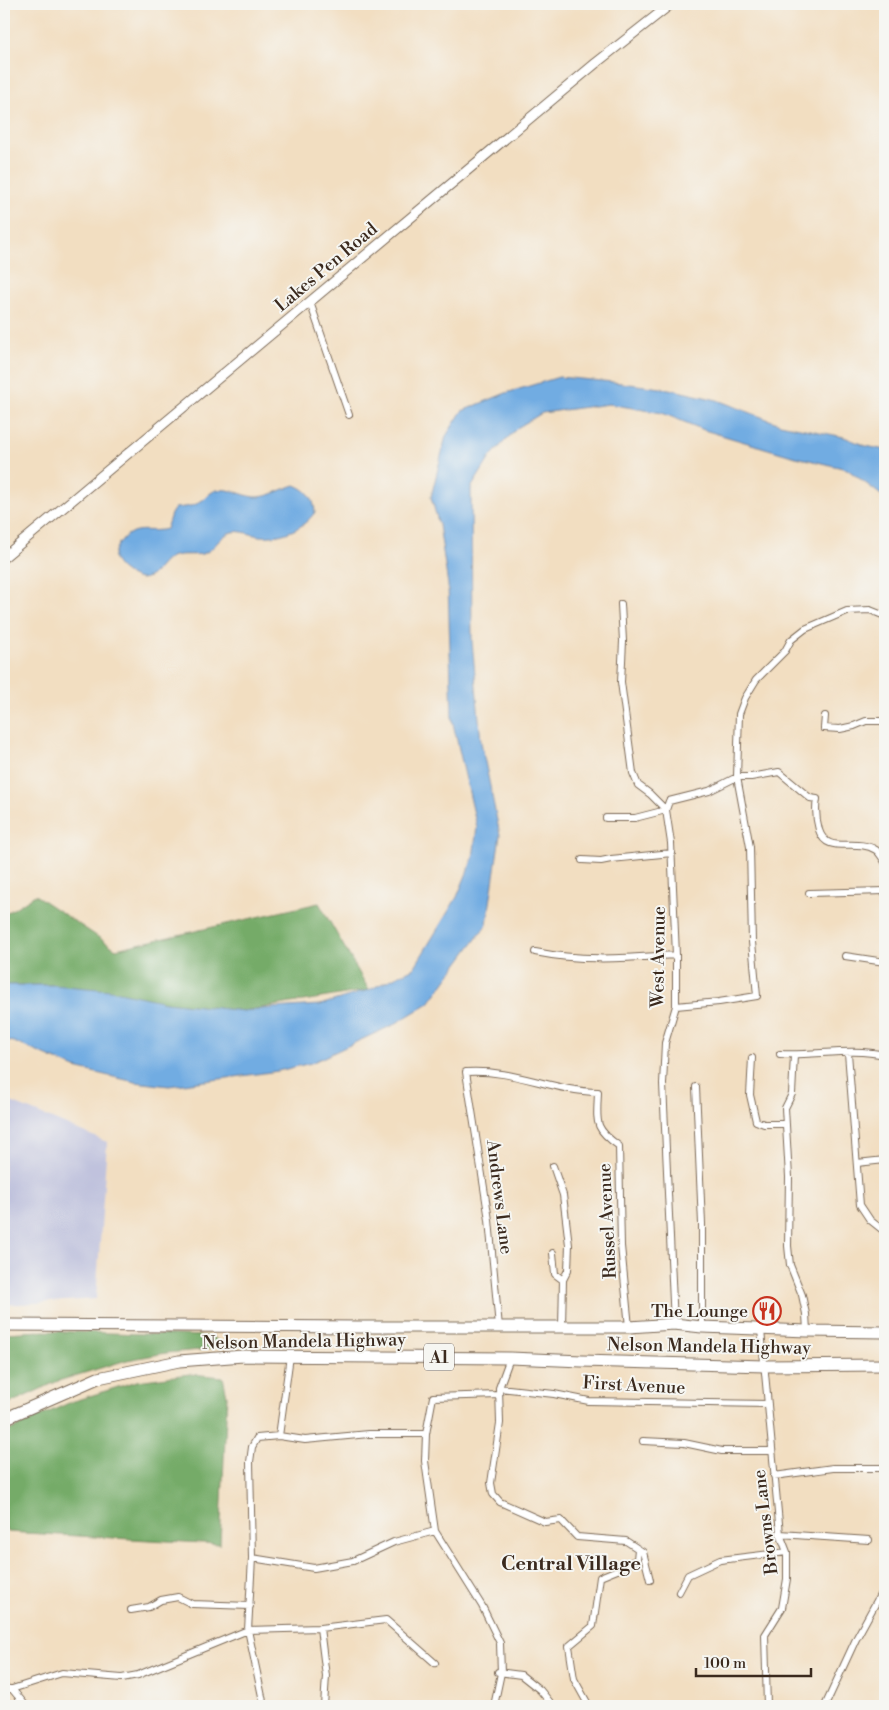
<svg xmlns="http://www.w3.org/2000/svg" width="889" height="1710" font-family="'Libre Bodoni',serif">
  <rect width="100%" height="100%" fill="#f6f6f2"/>
  <filter id="ink" filterUnits="userSpaceOnUse"><feTurbulence type="fractalNoise" baseFrequency=".02" numOctaves="2"/><feDisplacementMap in="SourceGraphic" scale="10" xChannelSelector="R" yChannelSelector="G"/><feConvolveMatrix kernelMatrix="1 2 1 2 8 2 1 2 1" color-interpolation-filters="sRGB"/></filter>
  <filter id="wash" filterUnits="userSpaceOnUse"><feTurbulence type="fractalNoise" baseFrequency=".0096" numOctaves="4" result="noise"/><feDisplacementMap in="SourceGraphic" scale="20" xChannelSelector="R" yChannelSelector="G"/><feGaussianBlur stdDeviation="1.12" result="paint"/><feColorMatrix in="noise" values="0 0 0 0 0 0 0 0 0 0 0 0 0 0 0 0 0 1.4 0 .05"/><feComposite in="paint" operator="in"/></filter>
  <g filter="url(#wash)">
    <rect width="100%" height="100%" fill="#f2dec1"/>
    <path fill="#c0c2dd" d="M4 1099 107 1142 96 1299 4 1305Z"/>
    <path fill="#75ab68" stroke="#586a43" d="M35 895 116 949 319 903 369 990 243 1011 166 1002 53 985H4V915Z
      M42 1331 211 1336 218 1341 212 1349 166 1353 127 1360 58 1381 4 1406V1333Z
      M190 1374 223 1377 227 1396 220 1544 7 1532 4 1524V1433L71 1402 137 1381Z"/>
    <path fill="#71ace2" stroke="#566b80" d="M559 377 613 382 669 389 717 400 780 424 844 437 866 446 885 450V498L847 469 792 456 704 430 662 413 609 404 542 413 517 428 491 456 471 488 472 641 481 742 500 835 487 924 429 1003 393 1025 311 1063 278 1071 169 1086 135 1082 75 1068 14 1042 4 1040V985H53L110 990 166 1002 243 1011 272 1008 320 1005 369 990 414 968 457 897 473 858 477 827 452 719 448 585 439 525 431 497 446 436 462 411 506 393Z
      M295 485C308 490 314 498 315 512 303 530 280 538 259 536 249 534 238 529 229 533 218 538 214 551 202 554 192 556 181 553 171 557 160 562 155 579 141 579 132 578 117 568 114 559 112 552 122 537 129 534 139 527 153 533 166 529L171 514 175 508C184 507 194 507 201 501 207 498 209 492 217 490 231 488 241 495 254 497 268 498 282 489 295 485Z"/>
  </g>
  <g filter="url(#ink)">
    <g fill="none" stroke-linecap="round" stroke-linejoin="round">
      <defs>
        <path id="street" d="M310 302 349 415
          M621 604 623 641 621 682 633 773 638 785 650 794 666 810 671 843 676 955V1006L665 1043 663 1084 674 1324
          M825 716 824 728 840 729 854 726 866 721H885
          M606 818H635L666 810 669 801 709 791 737 777 739 714 745 698 756 680 785 651 791 640 805 629 847 611 870 610 885 616
          M582 860 601 861 611 859 672 853
          M809 893 885 891
          M535 952C584 962 627 958 676 955
          M845 956 885 962
          M676 1006 719 1002 757 996 752 942 750 847 737 777H751L779 772 810 798 817 799C815 810 816 819 819 830 827 856 855 837 876 850 880 853 882 858 885 862
          M848 1053 860 1205 870 1220 885 1232
          M780 1054C815 1056 851 1047 885 1055
          M794 1055 792 1094 785 1108 789 1177 788 1246 790 1265 802 1295 806 1314 807 1331
          M883 1055 885 1044
          M752 1058 750 1095 756 1121 764 1124H786
          M696 1087 702 1224V1327
          M857 1163 885 1160
          M553 1166 563 1195 569 1245 568 1270 563 1280 562 1327
          M553 1253 555 1274 563 1280
          M499 1327 489 1220 466 1072C515 1069 551 1091 598 1092 597 1122 593 1128 619 1146L621 1246 629 1327
          M761 1330 780 1534 787 1552V1579L782 1608 765 1635 767 1706
          M510 1358 499 1388 500 1423 491 1483 493 1494 500 1502 545 1522 561 1520 577 1537 626 1541 643 1552 650 1580
          M499 1388 554 1394 589 1401 768 1404
          M279 1436 305 1440 369 1434H426
          M643 1441 684 1443 722 1451H772
          M774 1476 833 1468H885
          M780 1534 869 1540
          M252 1558 314 1568 353 1561 394 1542 435 1531
          M679 1592 688 1575 720 1560 787 1552
          M131 1610 149 1607 161 1600 178 1597 192 1604 250 1606
          M320 1628 326 1676 324 1706
          M498 1672 521 1675 540 1690 553 1706
          M4 1689H12L26 1706
          M12 1689 62 1673 122 1678 138 1675 248 1630 320 1628 386 1620 435 1663
          M264 1706 248 1630 252 1558 250 1462 252 1447 257 1438 279 1436 290 1356
          M494 1706 501 1673 500 1643 482 1606 435 1531 425 1461 426 1434 433 1397 499 1395
          M589 1706 574 1679 569 1646 593 1626 600 1577 622 1568 637 1559 638 1549
          M825 1706 856 1639 885 1586"/>
        <path id="secondary" d="M4 557 596 63 671 4"/>
        <path id="highway" d="M4 1325 360 1327H629L674 1324 702 1327 807 1331 885 1332
          M4 1419 98 1378 179 1361 243 1356 510 1358 582 1361 765 1366 885 1365"/>
      </defs>
      <use href="#street" stroke="#7b6957" stroke-width="8"/>
      <use href="#secondary" stroke="#7b6957" stroke-width="11"/>
      <use href="#highway" stroke="#7b6957" stroke-width="13"/>
      <use href="#street" stroke="#fff" stroke-width="6"/>
      <use href="#secondary" stroke="#fff" stroke-width="9"/>
      <use href="#highway" stroke="#fff" stroke-width="11"/>
    </g>
  </g>
  <defs>
    <symbol id="restaurant-ring" viewBox="-11 -11 22 22"><circle r="9.5" fill="#f6f6f2" stroke="#c8321e" stroke-width="1.5"/><path d="M-5-6h1v4h1v-4h1v4h1v-4h1v5L-1.5 .5V6h-2V.5L-5-1ZM5-6V6H3V1.5H1.5Q1.5-4 5-6Z" fill="#c8321e"/></symbol>
  </defs>
  <g fill-rule="evenodd">
    <use href="#restaurant-ring" x="751" y="1295" width="32" height="32"/>
  </g>
  <g text-anchor="middle" stroke-width="4" stroke-linejoin="round" paint-order="stroke">
    <rect fill="#f6f6f2" stroke="#73675e" stroke-width="1" x="424" y="1343.5" width="30" height="27" rx="4"/>
    <g font-size="16" font-weight="bold" fill="#3b2a1e">
      <text x="439" y="1363">A1</text>
    </g>
    <g font-size="18" fill="#3b2a1e" stroke="#f6f6f2">
      <text transform="translate(326 267) rotate(-40)" y="6">Lakes Pen Road</text>
      <text transform="translate(658 957) rotate(-89)" y="6">West Avenue</text>
      <text transform="translate(500 1197) rotate(83)" y="6">Andrews Lane</text>
      <text transform="translate(607 1221) rotate(-93)" y="6">Russel Avenue</text>
      <text transform="translate(304 1341) rotate(-1)" y="6">Nelson Mandela Highway</text>
      <text transform="translate(709 1346) rotate(1)" y="6">Nelson Mandela Highway</text>
      <text transform="translate(634 1385) rotate(3)" y="6">First Avenue</text>
      <text transform="translate(765 1522) rotate(-97)" y="6">Browns Lane</text>
    </g>
    <g font-size="18" fill="#3b2a1e" stroke="#f6f6f2" text-anchor="end">
      <text x="748" y="1317">The Lounge</text>
    </g>
    <g font-size="20" font-weight="bold" fill="#3b2a1e" stroke="#f6f6f2">
      <text x="571" y="1570">Central Village</text>
    </g>
  </g>
  <rect width="889" height="1710" fill="none" stroke="#f6f6f2" stroke-width="20"/>
  <path d="M696 1668v8h115v-8" fill="none" stroke="#3b2a1e" stroke-width="2.5"/>
  <text x="704" y="1668" font-size="15" fill="#3b2a1e" stroke="#f6f6f2" stroke-width="4" paint-order="stroke">100 m</text>
</svg>
